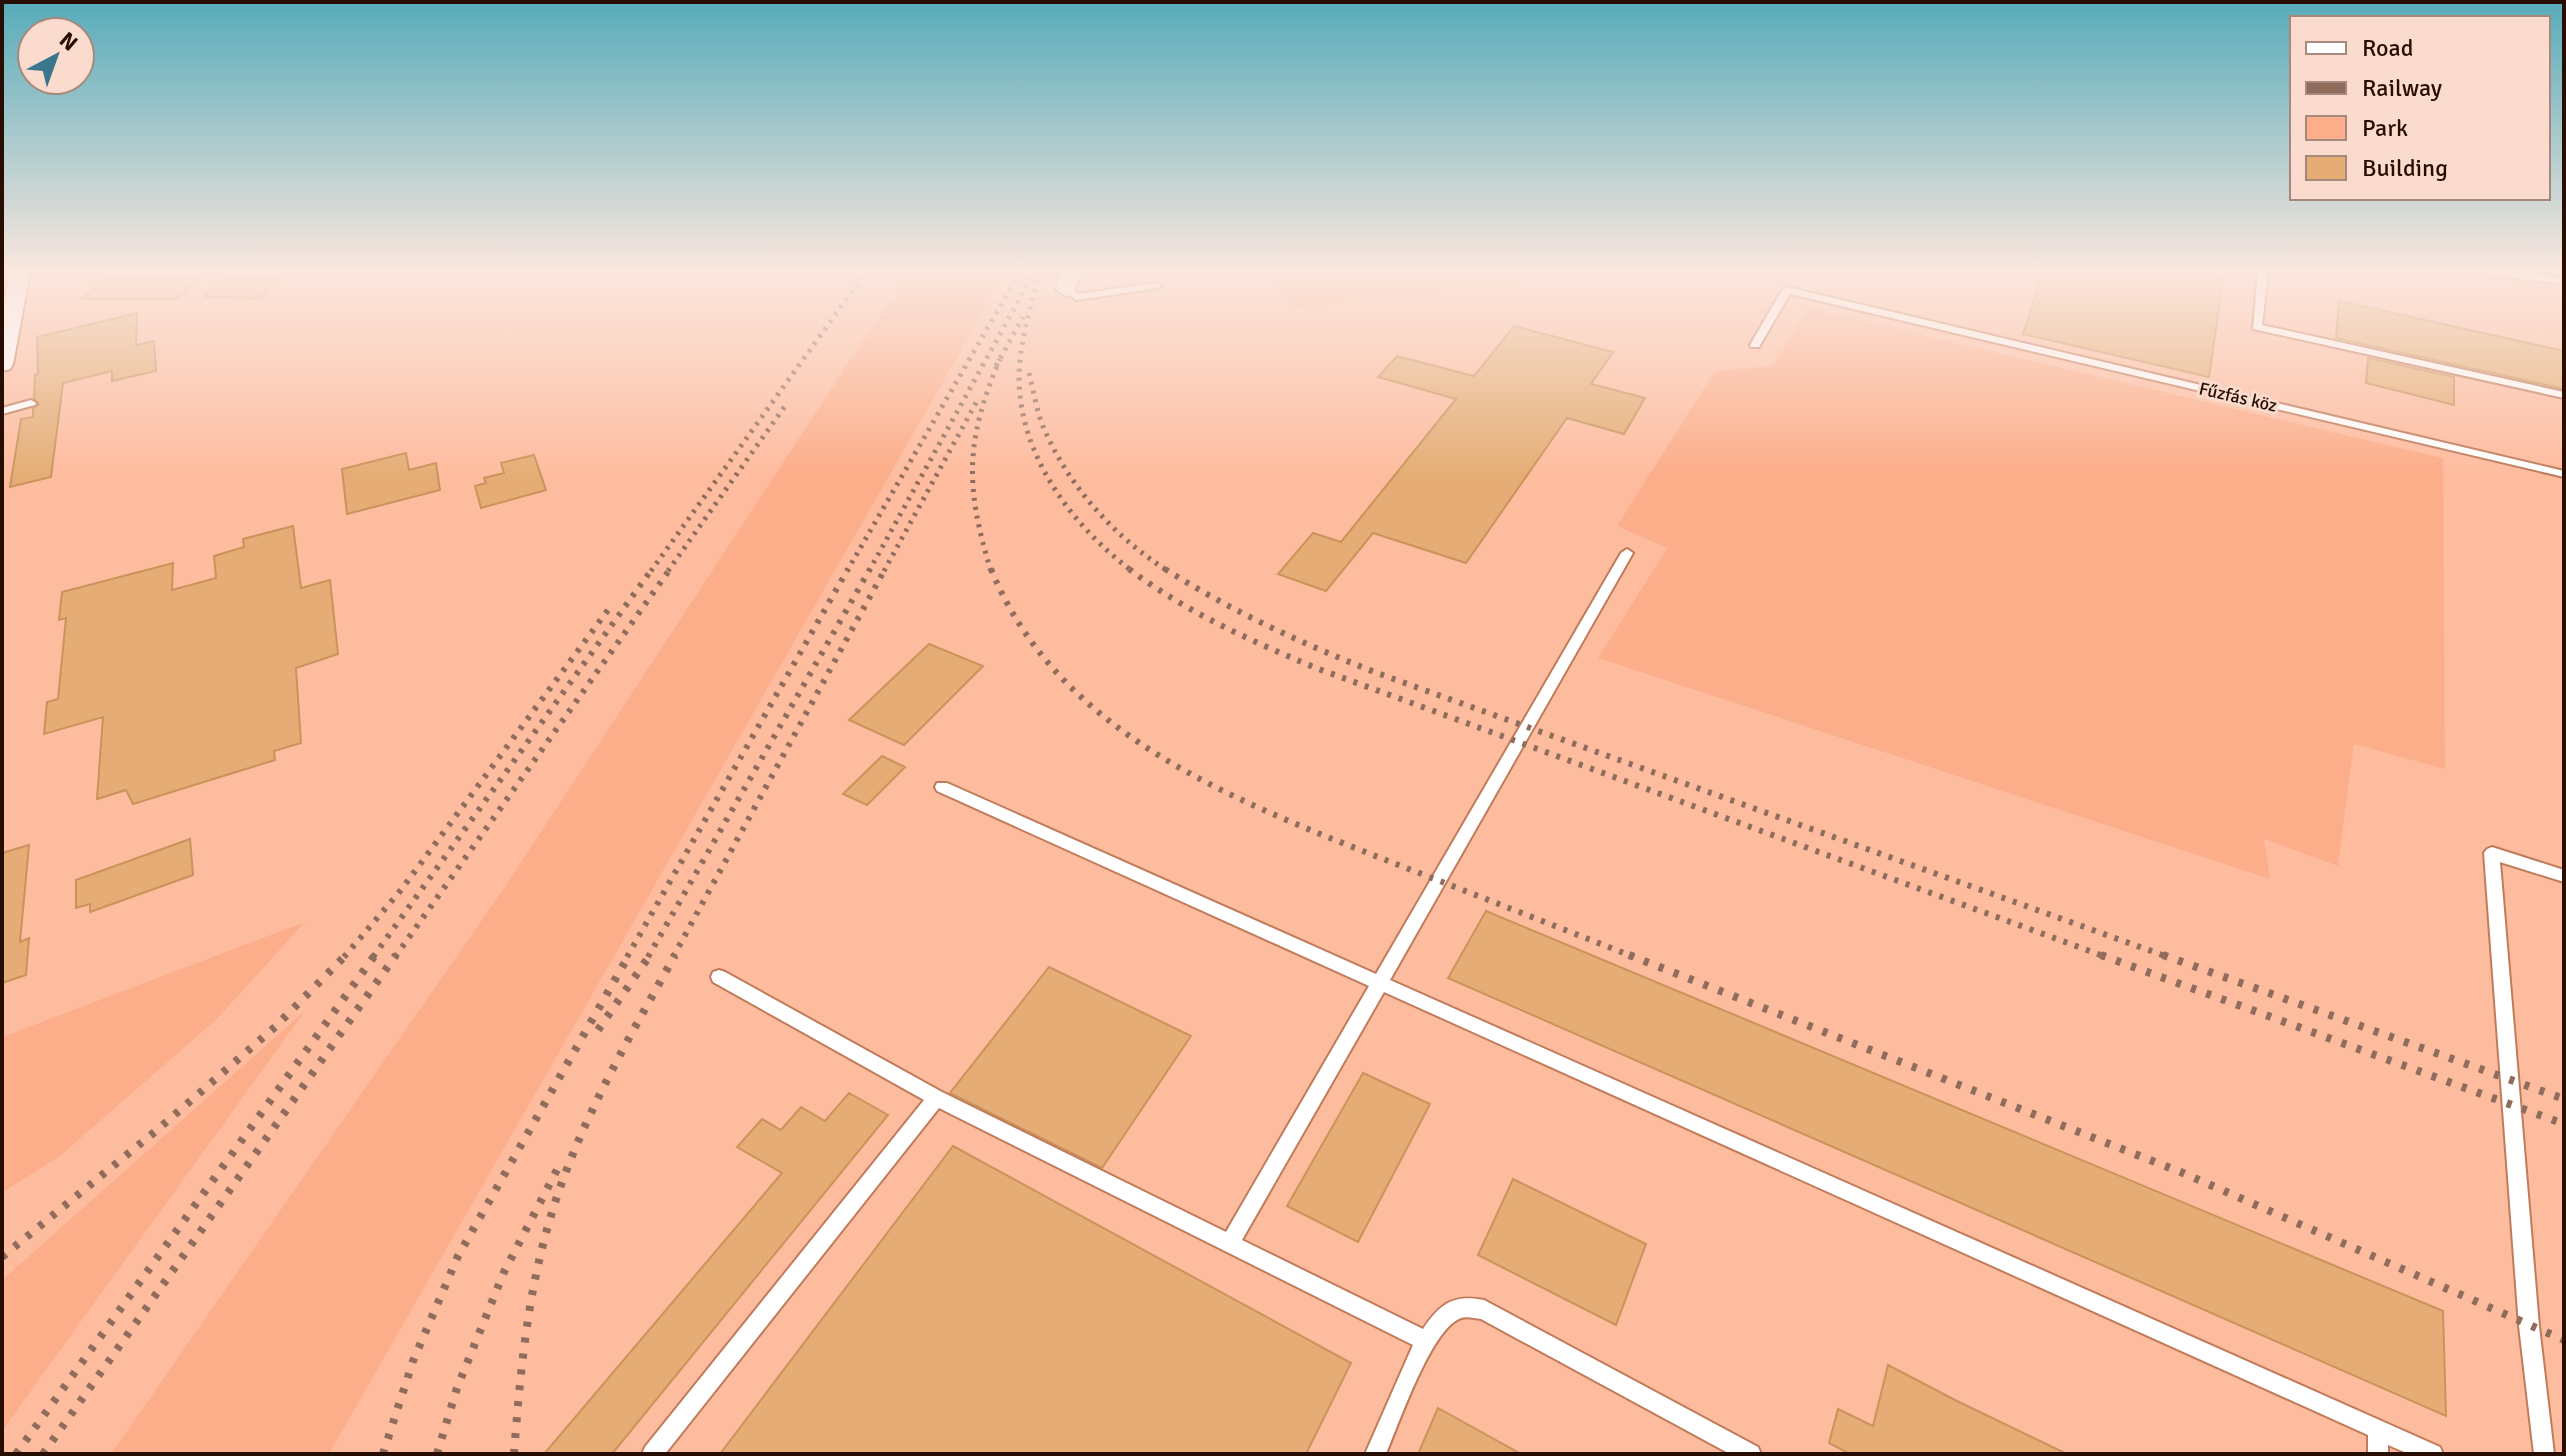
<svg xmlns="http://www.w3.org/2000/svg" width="2566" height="1456" font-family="Signika,sans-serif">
  <rect width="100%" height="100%" fill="#f7cab6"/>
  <path fill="#febc9f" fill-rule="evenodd" d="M29 272H908L504 888 111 1454H2V1431L302 1015 2 1280V1193L60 1156 217 1019 304 923 2 1037V388Z
    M1006 272H1051L1049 292 1185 272H1272L1291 309 1526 284 1521 272H2564V1454H329ZM1774 366 2445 768 2354 744 2338 865 2264 839 2269 878 1598 658 1667 547 1618 525Z"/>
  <path fill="#fcad89" d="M908 272H1006L329 1454H111L504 888Z
    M1272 272H1521L1526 284 1290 309Z
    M1808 308 2443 458 2445 769 2354 744 2338 866 2264 839 2270 879 1598 658 1667 548 1617 526 1715 371 1773 366Z
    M305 922 217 1019 60 1156 2 1193V1037Z
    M305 1011 2 1431V1280Z"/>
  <path fill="#e5ad75" stroke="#c9935b" stroke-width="2" d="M2043 272H2224L2209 377 2023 334Z
    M227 277 281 278 260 298 204 297Z
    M105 279H199L177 299H82Z
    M2339 301 2564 351V389L2336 338Z
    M137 313 136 345 154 341 156 371 112 381V371L63 383 51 477 10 487 21 419 33 417V409L39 404 34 398 35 375 38 374 37 337Z
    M1514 326 1613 352 1591 384 1645 398 1624 434 1567 418 1466 563 1373 533 1326 591 1278 574 1313 533 1341 542 1456 399 1378 377 1397 356 1474 376Z
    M2368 358 2454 377V405L2366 383Z
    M406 453 409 470 436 463 440 490 347 514 342 469Z
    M534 455 546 490 481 508 475 486 486 483 484 478 504 473 501 463Z
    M293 526 301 588 330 580 338 654 296 668 301 743 274 751 275 760 133 804 126 790 97 799 103 717 44 734 47 702 58 699 66 618 59 620 62 592 173 563 172 590 216 578 214 556 244 547 243 539Z
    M929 644 983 666 904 745 849 720Z
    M882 756 905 767 867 805 843 794Z
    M190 839 193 875 90 912V904L76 908V880Z
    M29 845 20 942 29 938 26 975 2 983V853Z
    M1486 911 2443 1311 2446 1416 1448 978Z
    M1049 967 1191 1036 1102 1168 950 1093Z
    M1363 1073 1430 1104 1358 1242 1287 1206Z
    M849 1093 888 1115 612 1454H544L782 1173 737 1147 762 1119 781 1130 801 1107 825 1121Z
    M953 1146 1351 1363 1306 1454H720Z
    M1513 1179 1646 1244 1616 1325 1478 1255Z
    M1888 1365 1957 1401 2067 1454H1850L1829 1443 1838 1409 1873 1426Z
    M1438 1408 1521 1454H1418Z"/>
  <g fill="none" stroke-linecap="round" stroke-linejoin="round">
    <defs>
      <path id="service" d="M2258 272H2268L2262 325 2564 392V398L2253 329Z
        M2483 272H2515L2564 278V284L2488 275Z
        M1156 283 1161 286 1159 288 1076 300 1062 290 1067 287 1078 294Z
        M1787 287 2564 471V477L1790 294 1759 347H1751L1750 345 1782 290Z
        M31 400 36 403 35 405 2 414V408Z
        M1627 549 1633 553 1390 980 2440 1447 2443 1454H2409L2388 1445V1454H2368V1435L1384 992 1242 1240 1423 1329C1440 1304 1453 1294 1484 1300L1758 1447 1761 1454H1730L1481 1319C1473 1318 1464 1315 1457 1320 1429 1336 1399 1423 1386 1454H1365L1413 1345 939 1108 665 1454H642L645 1447 924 1100 713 982 711 977 713 972 719 970 725 972 942 1092 1226 1232 1369 986 937 791 935 787 937 783H947L1376 974 1621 553Z
        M2492 847 2564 870V882L2500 862 2539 1326 2554 1454H2534L2519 1326 2484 853 2487 849Z"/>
      <path id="minor" d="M10 272H30L13 364 10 369 2 371V309Z
        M1061 272H1081L1074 294 1067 296 1056 290Z"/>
    </defs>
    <use href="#service" stroke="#c07b5b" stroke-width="4"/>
    <use href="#minor" stroke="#c07b5b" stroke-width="4"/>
    <use href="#service" fill="#fff" fill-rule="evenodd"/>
    <use href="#minor" fill="#fff" fill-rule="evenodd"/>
    <path stroke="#906c5d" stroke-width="5" stroke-dasharray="3 6" stroke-linecap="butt" d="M1040 272C1031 305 1020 340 1019 375 1018 454 1072 526 1132 571
      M996 366 1023 317
      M1029 373C1034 392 1037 415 1046 433 1071 489 1117 539 1168 571
      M651 571 866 272
      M668 571 785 406
      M847 571 1020 272
      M869 571 1031 278
      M884 571 977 401
      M991 571C965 487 965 441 1000 359"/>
    <path stroke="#906c5d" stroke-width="6" stroke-dasharray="4 8" stroke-linecap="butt" d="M991 569C1059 737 1241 803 1396 864 1476 895 1555 926 1634 957
      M1129 569C1186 612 1251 641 1316 668L2106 957
      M1165 569C1233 612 1303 644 1377 673L2168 957
      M344 957 401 890 608 610
      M373 957 652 569
      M395 957 670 569
      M627 957 848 569
      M648 957 870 569
      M673 957 885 569"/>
    <path stroke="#906c5d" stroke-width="8" stroke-dasharray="5 11" stroke-linecap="butt" d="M1629 955 2183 1173 2564 1340
      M2101 955 2564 1124
      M2163 955 2564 1099
      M598 1030 650 955
      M2 1257 157 1130 275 1027 346 955
      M16 1454 375 955
      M43 1454 396 955
      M383 1454 413 1361 458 1256 629 955
      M437 1454 457 1388 504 1272 560 1164
      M514 1454C520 1375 527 1296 550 1219 577 1126 628 1040 675 955"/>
  </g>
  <linearGradient id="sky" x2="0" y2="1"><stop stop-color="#56abba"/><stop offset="0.57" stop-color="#fbe7de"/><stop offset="1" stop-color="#fbe7de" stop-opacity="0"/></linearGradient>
  <rect width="2566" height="476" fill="url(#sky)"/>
  <g text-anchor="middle" stroke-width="6" stroke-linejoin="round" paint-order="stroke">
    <g font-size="18" fill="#270d02" stroke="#fadbcd">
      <text transform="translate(2238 397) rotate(13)" y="6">Fűzfás köz</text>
    </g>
  </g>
  <rect width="2566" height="1456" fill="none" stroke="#270d02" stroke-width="8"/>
  <rect x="2290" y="16" width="260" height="184" fill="#fadbcd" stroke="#a6897c" stroke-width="2"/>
  <rect x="2306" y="42" width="40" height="12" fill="#ffffff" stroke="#a6897c" stroke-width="2"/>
  <text x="2362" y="56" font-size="24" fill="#270d02">Road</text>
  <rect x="2306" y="82" width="40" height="12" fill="#906c5d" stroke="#a6897c" stroke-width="2"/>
  <text x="2362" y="96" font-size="24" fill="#270d02">Railway</text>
  <rect x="2306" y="116" width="40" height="24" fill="#fcad89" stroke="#a6897c" stroke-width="2"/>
  <text x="2362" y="136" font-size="24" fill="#270d02">Park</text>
  <rect x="2306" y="156" width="40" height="24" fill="#e5ad75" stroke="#a6897c" stroke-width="2"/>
  <text x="2362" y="176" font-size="24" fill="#270d02">Building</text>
  <g transform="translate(56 56) rotate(41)"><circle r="38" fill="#fadbcd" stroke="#a6897c" stroke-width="2"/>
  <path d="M0-6L14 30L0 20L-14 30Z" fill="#3a778e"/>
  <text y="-12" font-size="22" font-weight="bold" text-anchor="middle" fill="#270d02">N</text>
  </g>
</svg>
